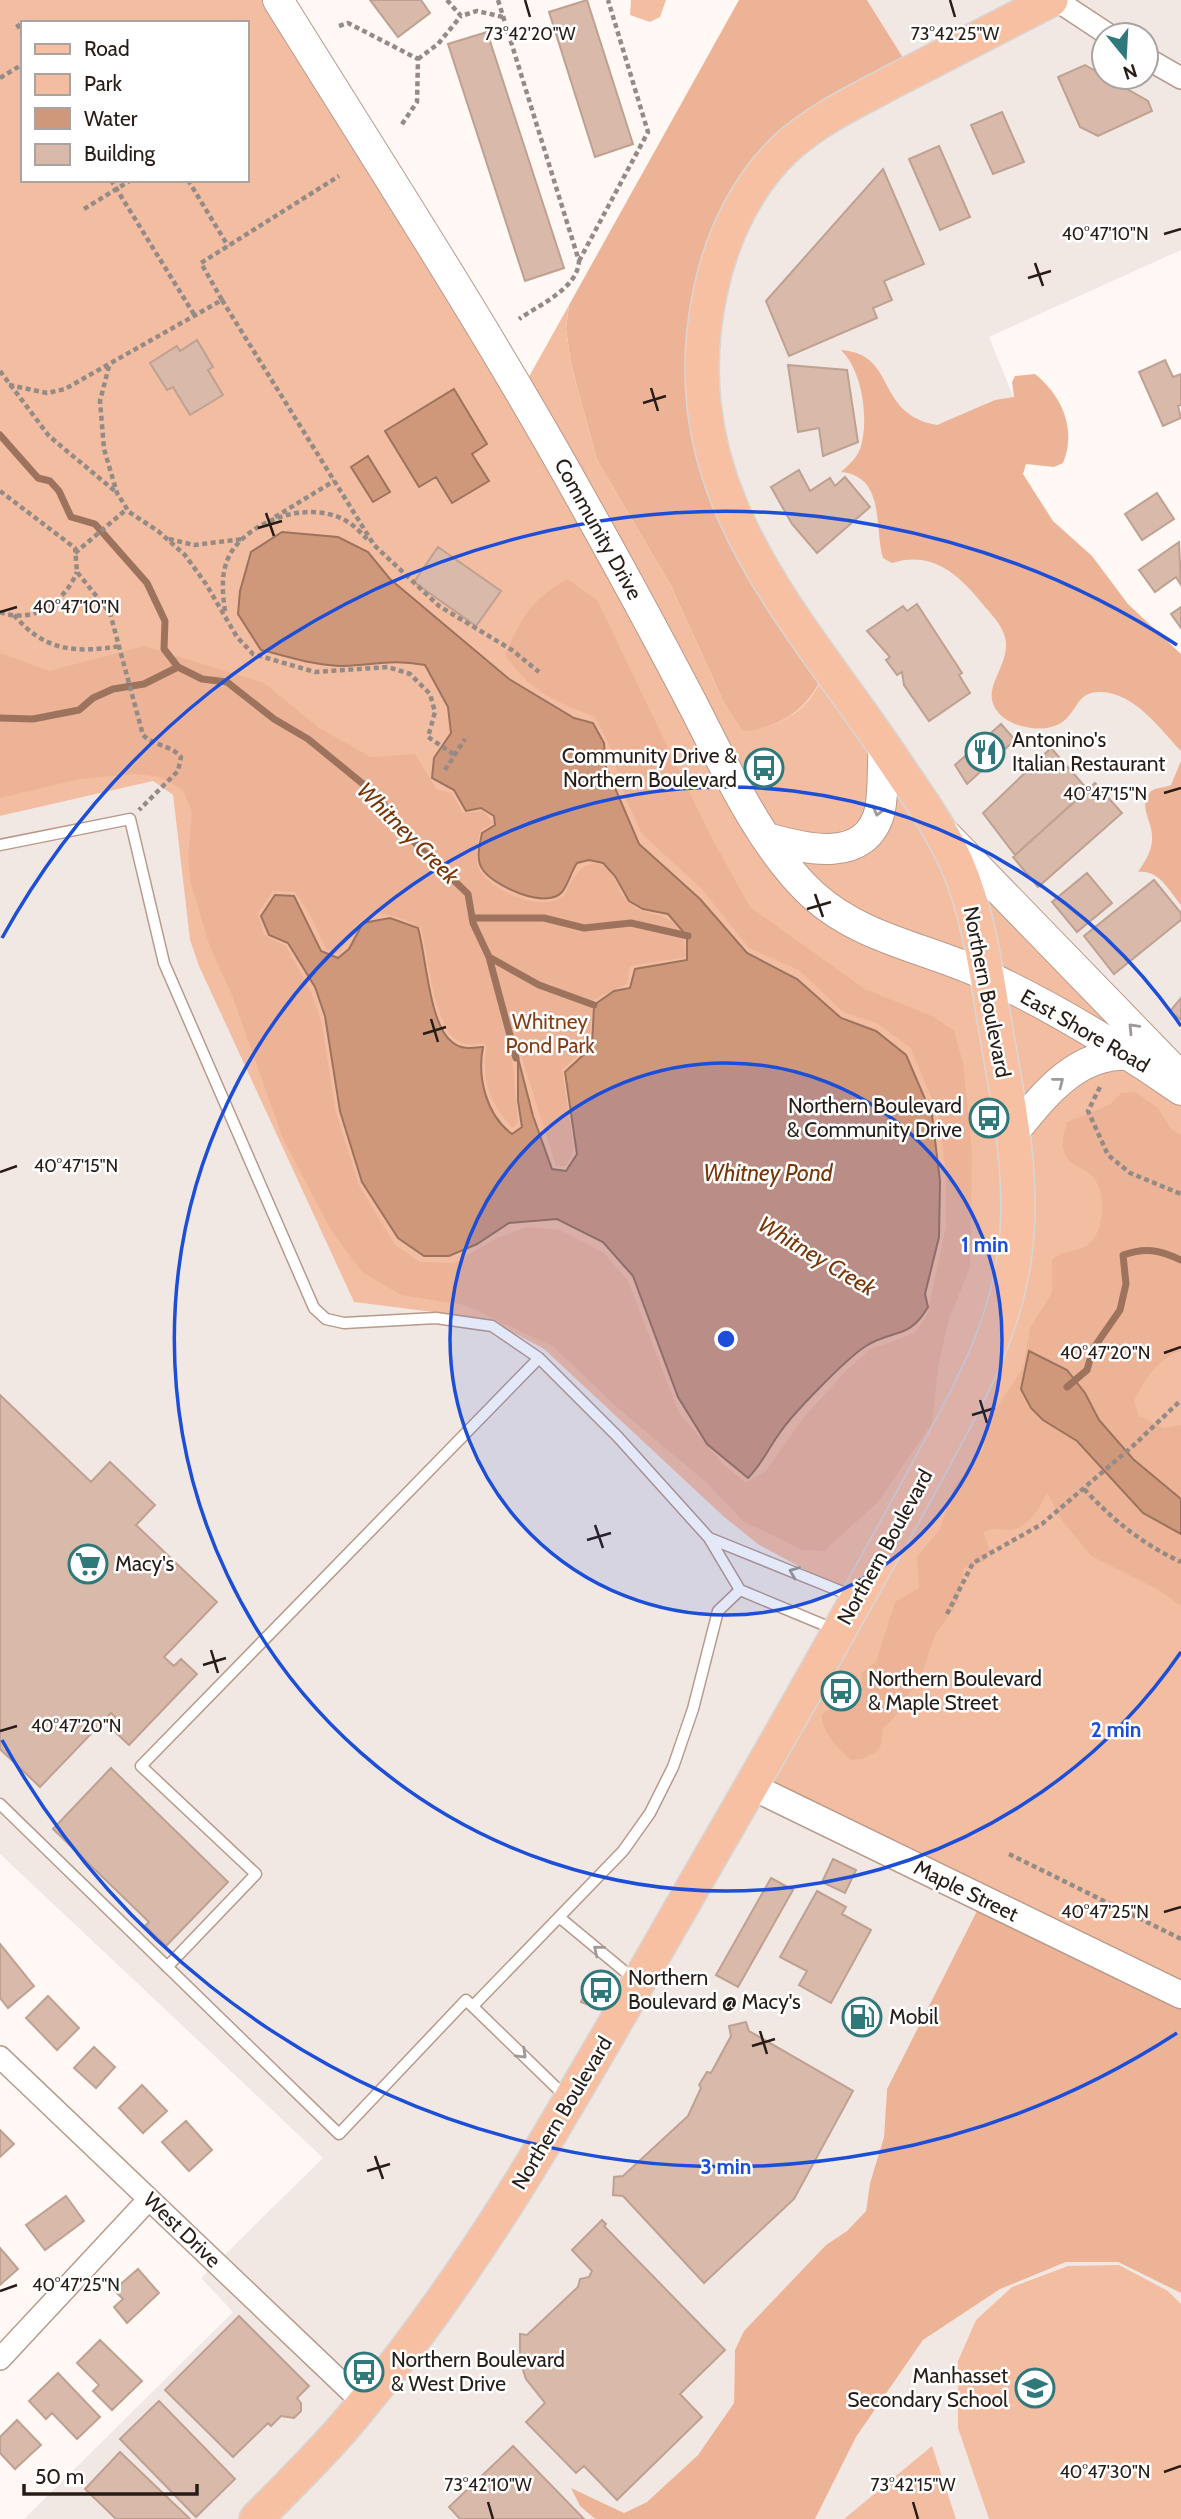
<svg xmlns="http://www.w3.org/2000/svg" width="1181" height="2519" font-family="Cabin,sans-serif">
  <rect width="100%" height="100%" fill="#fff8f5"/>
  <path fill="#f1e8e4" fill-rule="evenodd" d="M867 0H1181V250L989 337 1014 398 929 434 1181 750V1076L939 828 748 546 701 358 759 176 912 72ZM1104 35H1146V77H1104Z
    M153 781 173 795 190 939 354 1302 488 1319 544 1349 723 1516 759 1545 857 1598 983 1899 887 2089 884 2137 870 2183 866 2211 847 2231 826 2245 735 2350 734 2403 698 2455 647 2502 624 2513 572 2489 580 2506 595 2519H24L233 2312 201 2278 323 2158 0 1854V816Z
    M1066 2262H1118L1181 2293V2519H815L856 2437 923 2340 1000 2288Z"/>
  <path fill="#f3bda2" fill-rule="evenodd" d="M0 0H278L521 391 569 305 566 329 571 364 597 460 671 586 724 703 743 730C775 730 808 711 820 681L939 828 1181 1076V1995L752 1785 857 1598 759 1545 723 1516 544 1349 488 1319 354 1302 199 966 190 940 173 795 153 781 0 816ZM23 23H247V180H23Z
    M631 0H666L660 17 650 22 630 15Z
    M1119 2265 1168 2291 1181 2304V2519H989L958 2428V2361L976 2320 1012 2287 1068 2266Z
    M932 2446 956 2519H844Z"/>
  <path fill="#edb396" d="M739 0H867L912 72 829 116 731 227 702 404 820 680C808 710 775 730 743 731L724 703 671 586 597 460 571 364 566 329 569 305Z
    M841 350C898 354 874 414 937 425L995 400 1014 397 1012 382 1015 376 1035 374C1062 396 1077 429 1063 463L1054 467 1026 464 1023 474 1053 521 1092 556 1128 604 1181 654V751C1160 729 1135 693 1101 692 1079 691 1079 706 1066 719 1049 736 1007 729 995 708 983 687 1007 669 1006 643 1005 629 994 617 985 607 960 576 934 550 892 563L883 558C874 529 886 476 841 472 849 465 858 457 861 446 869 418 862 370 841 350Z
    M567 579 597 600 711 837 750 907 865 989 934 1017 954 1031 963 1063 972 1152 970 1267 948 1322 938 1367 932 1423 878 1502 824 1551 802 1550 743 1521 707 1483 619 1409 554 1347 465 1305 401 1295 362 1272 331 1230 283 1139 232 995 210 947 191 884 188 858 192 812 183 790 160 777 135 774 79 779 0 798V653L49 671 144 646 264 683 319 728 371 757 415 754 437 790 452 793 463 813 483 811 493 823 480 831C477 845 473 862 482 874 495 890 528 905 548 902 553 902 559 898 564 896 572 876 592 846 613 876 619 885 619 895 629 903 654 924 682 903 686 957L630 966 627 984 593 1000 589 1044 562 1070 574 1150 566 1166H556L521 1055 512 1057 518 1122 513 1128C491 1106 480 1078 487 1047L484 1043C475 1044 466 1046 458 1041 434 1026 428 955 421 928 401 917 373 904 356 926 348 936 347 945 337 953L326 949 310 915 295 892 273 891 258 913 264 935 286 946 311 992 321 1020 336 1113 359 1185 395 1245 420 1262 454 1263 495 1239 527 1227 560 1230 604 1253 628 1281 679 1413 724 1465 746 1483 766 1471 804 1417 847 1370 869 1350 915 1333 927 1315 946 1226V1174L938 1113 910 1047 876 1023 843 1012 799 970 749 948 701 888 642 834 626 799 608 742 594 716C553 701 530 691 505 655 523 616 529 602 567 579Z
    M1181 761V905C1169 891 1159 869 1138 872 1145 861 1153 850 1152 836 1152 821 1138 806 1150 792 1155 787 1164 788 1171 785Z
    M1135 1092 1158 1108 1171 1129 1181 1135V1351C1158 1358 1144 1380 1134 1401L1139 1416 1164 1428 1181 1425V1499L1133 1458 1099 1420 1085 1393 1067 1370 1029 1351 1021 1389 1043 1420 1077 1441 1143 1513 1181 1534V1606L1157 1589 1091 1556 1062 1520 1047 1493C1039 1509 1027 1531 1006 1530 996 1529 993 1528 983 1532L990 1550 985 1561 964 1568 958 1602 935 1635 921 1676 894 1718 883 1728 881 1745 875 1753 862 1759 851 1760C840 1751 820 1730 822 1715 833 1702 852 1709 862 1693L861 1673 876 1662 895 1602 919 1588 917 1557 940 1529 954 1487 983 1450 989 1419 1023 1368 1030 1328 1052 1293V1260C1062 1249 1079 1253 1090 1243 1105 1230 1106 1191 1093 1177 1085 1168 1070 1166 1065 1154 1060 1143 1064 1133 1067 1122L1109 1105 1121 1093Z
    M983 1899 1181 1995V2293L1118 2262H1066L1000 2289 923 2340 856 2437 815 2519H595L580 2506 571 2488 624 2513 647 2502 698 2455 734 2403 735 2350 744 2331 826 2245 847 2231 866 2211 870 2183 884 2137 887 2089Z"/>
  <path fill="#d0987b" stroke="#9d735d" stroke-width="2" d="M454 389 487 444 472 454 489 481 452 503 436 477 419 487 385 431Z
    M368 456 390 492 373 502 351 467Z
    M282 532 338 537 368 552 390 579 509 679 574 718 593 723 604 743 606 767 639 844 700 899 747 953 797 979 841 1018 876 1031 906 1055 932 1115 940 1181 939 1237 925 1294 928 1307C909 1340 893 1329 866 1346 847 1358 792 1414 779 1434 768 1449 762 1464 748 1478L707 1444 678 1397 633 1276 603 1242 557 1219 509 1223 477 1244 449 1256H424L398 1238 362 1182 340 1111 325 1016 315 987 288 943 269 935 261 916 275 895 294 896 321 951 338 958 349 949 363 923 390 918 418 928C426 955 429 1025 452 1042 461 1050 472 1048 483 1047 477 1077 486 1115 512 1134L522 1127 518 1101V1058L533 1116 552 1169 566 1171 577 1154 565 1072 592 1047 594 1005 614 991 630 988 635 969 687 960V936L668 914 643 909 629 901 615 876 603 863 589 860 577 863C571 872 568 885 562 892 546 910 494 886 483 870 475 860 480 844 482 833L495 825 494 816 481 808 466 811 454 790 432 778 434 758 451 733 448 707 425 665C391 659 375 665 343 666 315 666 287 656 261 650L238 614 240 591 251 552Z
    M1029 1351 1067 1370 1085 1393 1099 1420 1133 1459 1181 1499V1534L1143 1513 1077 1441 1043 1420 1031 1408 1021 1389Z"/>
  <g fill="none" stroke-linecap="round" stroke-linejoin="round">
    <path stroke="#9d735d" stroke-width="7" d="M0 435 38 478 50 481 59 491 71 517 95 524 147 583 165 621 164 649 178 667 202 679 227 682 274 719 308 739 379 797 400 828 468 894 473 923 489 957 539 985 594 1005
      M0 718 33 719 79 710 93 698 113 689 144 684 178 667
      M472 918H544L584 928 631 923 688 936
      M489 957 516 1058
      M1067 1387 1087 1370 1093 1349 1120 1310 1126 1284 1123 1255C1146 1247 1159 1250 1181 1260"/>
  </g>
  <path fill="#d9b9a9" stroke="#bfa191" stroke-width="2" d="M370 0H421L430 13 398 37Z
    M587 0 633 144 595 157 549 12Z
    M487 32 564 268 525 281 448 44Z
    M1085 65 1148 101 1152 111 1098 136 1080 127 1058 77Z
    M1002 112 1024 162 993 174 971 125Z
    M939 146 970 217 940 230 909 159Z
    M883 169 924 264 884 281 892 300 873 308 877 318 789 356 766 301Z
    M197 340 213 367 208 370 223 395 190 415 173 387 167 390 150 363 177 346 180 351Z
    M1165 360 1173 377 1181 374V405L1178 406 1181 418 1163 426 1139 372Z
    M788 365 847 370 858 442 823 456 819 428 798 432Z
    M799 470 810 491 830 478 835 486 845 477 870 507 817 553 792 524 771 487Z
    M1157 493 1174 519 1142 540 1125 514Z
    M1179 542 1181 585 1176 577 1155 592 1139 570Z
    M438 547 501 591 476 626 414 582Z
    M917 604 962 673 959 675 970 693 929 721 904 685 902 672 897 675 886 660 890 657 867 631 903 606 907 611Z
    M1181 607V628L1171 614Z
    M1001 724 1015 740 967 784 955 765Z
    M1051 748 1088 790 1015 855 983 813Z
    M1095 783 1122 813 1038 887 1013 857Z
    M1087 873 1112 903 1077 932 1052 902Z
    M1154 880 1181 913V920L1114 974 1084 936Z
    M1181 998V1020L1170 1011Z
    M0 1395 91 1482 110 1462 155 1505 136 1525 217 1602 164 1657 174 1666 181 1659 197 1674 129 1745 113 1730 120 1722 111 1713 40 1787 0 1749Z
    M857 1686 861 1689 855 1700 851 1697Z
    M111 1768 228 1882 166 1946 145 1926 149 1922 53 1829Z
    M833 1859 856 1870 845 1893 822 1882Z
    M771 1878 793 1890 738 1987 716 1975Z
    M817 1891 846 1907 842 1914 871 1930 831 2003 799 1985 807 1971 780 1957Z
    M0 1944 34 1986 8 2008 0 1998Z
    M587 1990 592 1993 586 2004 581 2002Z
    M48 1996 79 2028 57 2050 26 2018Z
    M746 2022 749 2031 853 2091 794 2199 704 2283 623 2196 613 2195 614 2177 623 2176 688 2116 701 2088 699 2085 707 2072 711 2073 731 2036 729 2026Z
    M94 2047 115 2067 96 2088 74 2068Z
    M142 2085 167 2111 143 2133 119 2108Z
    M186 2121 212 2150 189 2171 162 2142Z
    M0 2130 14 2144 0 2157Z
    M66 2196 84 2221 45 2250 26 2225Z
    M602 2220 606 2224 604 2226 725 2350 680 2394 702 2417 617 2500 584 2466 576 2473 526 2422 545 2403 526 2379 520 2361V2334L527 2335 578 2287 580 2279 589 2277 592 2271 572 2250Z
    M0 2248 18 2269 0 2285Z
    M138 2269 159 2293 127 2323 114 2307 123 2299 114 2290Z
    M239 2316 309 2386 297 2398 301 2403V2411L294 2418 281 2416 271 2426 268 2423 233 2457 165 2390Z
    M100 2340 142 2381 112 2410 93 2391 99 2385 77 2363Z
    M58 2373 100 2417 77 2439 52 2413 46 2419 29 2401Z
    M159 2401 235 2479 196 2517 120 2439Z
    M17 2420 41 2445 15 2469 0 2453V2437Z
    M513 2446 584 2519H460L449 2507Z
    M120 2452 190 2519H116L85 2489Z"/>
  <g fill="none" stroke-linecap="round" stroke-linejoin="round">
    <defs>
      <path id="service" d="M0 845 130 819 164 963 314 1308 326 1319 344 1323 436 1318 492 1326 539 1358 618 1437 709 1538 740 1590 836 1630
        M709 1538 855 1597
        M0 1804 339 2134 466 2000 568 2099
        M559 1917 635 1980
        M167 1967 256 1874 141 1766 539 1358
        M473 2006 623 1851 650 1813 673 1767 693 1709 718 1611 740 1590"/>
      <path id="minor" d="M1056 0 1109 35
        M1146 58 1181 78
        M0 2057 364 2404
        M0 2359 149 2199"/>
      <path id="tertiary" d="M751 1786 1181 1995"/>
      <path id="secondary" d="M278 0C383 169 491 335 587 509 623 573 658 638 692 703 724 765 761 847 813 895 861 939 927 948 985 975 1054 1007 1119 1047 1181 1090
        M947 836 1173 1069
        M767 838C805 849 867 865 880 810 884 789 882 765 884 744
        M1014 1132C1043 1096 1077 1051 1130 1055"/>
      <path id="primary" d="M256 2519C291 2483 328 2448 359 2409 472 2274 559 2121 646 1969 711 1855 777 1743 840 1629 872 1572 904 1515 935 1457 974 1385 1011 1318 1017 1234 1022 1163 1007 1095 995 1025 986 971 979 915 957 864 943 832 923 803 903 774 801 618 666 494 711 289 722 237 748 182 788 146 818 119 855 102 890 83 944 55 997 28 1051 0"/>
    </defs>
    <use href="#service" stroke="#b89a8b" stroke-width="13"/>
    <use href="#minor" stroke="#b89a8b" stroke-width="24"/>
    <use href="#tertiary" stroke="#b89a8b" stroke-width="29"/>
    <use href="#secondary" stroke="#b89a8b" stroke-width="32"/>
    <use href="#primary" stroke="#d8d6d5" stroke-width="36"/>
    <path stroke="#948b86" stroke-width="4.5" stroke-dasharray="5 3.5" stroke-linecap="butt" d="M447 0 461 16 477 11 503 17
      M498 0 579 261C578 288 539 305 519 319
      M17 24 23 34
      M339 26 348 23 418 59 417 102 400 127
      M418 59 438 44 461 16
      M0 78 23 64
      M111 180 195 316
      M188 180 228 246
      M84 209 131 180
      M579 261 648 132 608 0
      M222 300 374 545 439 606 512 650 539 672
      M109 366 100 401 104 449 117 493 129 512 158 531 185 555 206 584 237 637 253 654 315 672 388 667 410 674 430 694 435 712 428 737 455 755
      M0 371 49 436 116 492
      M9 385 47 393 65 389 222 300 201 263 339 176
      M0 491 75 548 77 572 110 613 143 735C154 746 171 745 181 757L178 771 139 810
      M275 517 334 481
      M169 539 194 545 243 539
      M75 553 127 509
      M225 611C222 590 220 567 234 548 258 517 313 500 348 522 355 526 362 534 368 540
      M0 612C34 625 65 601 77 572
      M14 615C45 652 76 653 121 646
      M445 770 465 739
      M1100 1087 1088 1111 1108 1155 1130 1173 1181 1194
      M1084 1489C1113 1520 1142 1544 1181 1562
      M947 1614 973 1563 1042 1524 1134 1445 1181 1400
      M1009 1854 1181 1939"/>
    <use href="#service" stroke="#fff" stroke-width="10"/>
    <use href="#minor" stroke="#fff" stroke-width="21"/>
    <use href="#tertiary" stroke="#fff" stroke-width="26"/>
    <use href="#secondary" stroke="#fff" stroke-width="30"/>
    <use href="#primary" stroke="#f8c0a2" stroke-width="33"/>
  </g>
  <defs><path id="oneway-chevron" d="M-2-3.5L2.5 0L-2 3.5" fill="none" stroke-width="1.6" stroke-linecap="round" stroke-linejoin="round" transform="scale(1.75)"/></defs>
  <g stroke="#9e9996">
    <use href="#oneway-chevron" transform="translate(878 811) rotate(105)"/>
    <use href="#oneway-chevron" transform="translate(1133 1028) rotate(-134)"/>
    <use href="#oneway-chevron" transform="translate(1059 1082) rotate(-38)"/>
    <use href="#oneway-chevron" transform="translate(794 1572) rotate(-158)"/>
    <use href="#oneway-chevron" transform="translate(598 1950) rotate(-141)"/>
    <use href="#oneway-chevron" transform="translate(522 2054) rotate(44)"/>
  </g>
  <path fill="none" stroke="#271c16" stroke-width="2.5" d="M525 0 530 17M950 0 955 17M1164 234 1181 229M1035 263 1043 286M1028 278 1051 271M651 388 658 411M643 403 666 396M266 513 274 536M258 528 282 521M0 612 17 607M1164 793 1181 788M815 894 823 917M807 909 831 902M431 1019 438 1042M423 1034 446 1027M0 1172 17 1166M1164 1353 1181 1347M980 1400 987 1423M972 1415 995 1408M595 1525 603 1548M587 1540 611 1533M211 1650 218 1673M203 1665 226 1658M0 1731 17 1726M1164 1912 1181 1907M760 2031 767 2054M752 2046 775 2039M375 2156 383 2179M367 2171 390 2164M0 2291 17 2285M1164 2472 1181 2466M488 2502 493 2519M913 2502 918 2519"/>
  <circle cx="726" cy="1339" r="276" fill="#1d4ed8" fill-opacity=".12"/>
  <g fill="none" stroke="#1d4ed8" stroke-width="3.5">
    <circle cx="726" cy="1339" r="276"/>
    <path d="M1181 1652A552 552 0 1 1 1181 1026"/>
    <path d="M1177 2033A828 828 0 0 1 2 1740M2 938A828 828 0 0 1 1177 645"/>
  </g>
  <defs>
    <symbol id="restaurant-ring" viewBox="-11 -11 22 22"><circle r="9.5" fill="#fff" stroke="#2f797b" stroke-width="1.5"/><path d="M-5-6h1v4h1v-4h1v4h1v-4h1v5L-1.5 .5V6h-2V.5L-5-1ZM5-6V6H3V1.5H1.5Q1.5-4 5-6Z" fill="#2f797b"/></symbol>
    <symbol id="bus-ring" viewBox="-11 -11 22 22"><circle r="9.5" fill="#fff" stroke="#2f797b" stroke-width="1.5"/><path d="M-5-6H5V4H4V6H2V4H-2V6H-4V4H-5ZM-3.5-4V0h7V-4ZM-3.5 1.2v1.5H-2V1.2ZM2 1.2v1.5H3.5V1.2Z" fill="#2f797b"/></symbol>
    <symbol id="supermarket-ring" viewBox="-11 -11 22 22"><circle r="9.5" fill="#fff" stroke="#2f797b" stroke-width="1.5"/><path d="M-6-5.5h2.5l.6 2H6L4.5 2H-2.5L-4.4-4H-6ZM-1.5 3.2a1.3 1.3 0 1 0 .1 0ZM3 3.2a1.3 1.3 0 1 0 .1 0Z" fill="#2f797b"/></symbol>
    <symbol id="fuel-ring" viewBox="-11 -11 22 22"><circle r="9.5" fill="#fff" stroke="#2f797b" stroke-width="1.5"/><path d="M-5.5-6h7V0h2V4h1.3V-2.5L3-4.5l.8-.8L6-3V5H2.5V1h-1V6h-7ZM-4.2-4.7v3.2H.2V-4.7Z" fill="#2f797b"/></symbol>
    <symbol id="school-ring" viewBox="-11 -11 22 22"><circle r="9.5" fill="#fff" stroke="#2f797b" stroke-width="1.5"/><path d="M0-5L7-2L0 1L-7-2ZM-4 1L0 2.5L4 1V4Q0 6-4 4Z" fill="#2f797b"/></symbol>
  </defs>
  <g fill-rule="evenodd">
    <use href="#restaurant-ring" x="963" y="730" width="44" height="44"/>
    <use href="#bus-ring" x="742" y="746" width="44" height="44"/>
    <use href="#bus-ring" x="967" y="1096" width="44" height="44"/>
    <use href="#supermarket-ring" x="66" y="1542" width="44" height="44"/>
    <use href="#bus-ring" x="819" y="1669" width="44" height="44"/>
    <use href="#bus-ring" x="579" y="1968" width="44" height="44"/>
    <use href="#fuel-ring" x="840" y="1995" width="44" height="44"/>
    <use href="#bus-ring" x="342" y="2350" width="44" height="44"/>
    <use href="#school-ring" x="1013" y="2366" width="44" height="44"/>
  </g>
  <g text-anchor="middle" stroke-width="5" stroke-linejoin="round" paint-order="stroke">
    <g font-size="21" fill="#271c16" stroke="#fff">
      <text transform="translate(598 529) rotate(61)" y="7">Community Drive</text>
      <text transform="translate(987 992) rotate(79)" y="7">Northern Boulevard</text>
      <text transform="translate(1085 1031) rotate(30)" y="7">East Shore Road</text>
      <text transform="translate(885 1547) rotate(-61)" y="7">Northern Boulevard</text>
      <text transform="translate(966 1891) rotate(26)" y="7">Maple Street</text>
      <text transform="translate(562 2113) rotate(-59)" y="7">Northern Boulevard</text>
      <text transform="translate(182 2230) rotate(44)" y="7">West Drive</text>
    </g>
    <g font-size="21" fill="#271c16" stroke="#fff" text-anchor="start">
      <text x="1012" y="747">Antonino's<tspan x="1012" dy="24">Italian Restaurant</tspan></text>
      <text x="737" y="763" text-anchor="end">Community Drive &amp;<tspan x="737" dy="24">Northern Boulevard</tspan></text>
      <text x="962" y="1113" text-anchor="end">Northern Boulevard<tspan x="962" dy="24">&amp; Community Drive</tspan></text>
      <text x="115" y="1571">Macy's</text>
      <text x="868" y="1686">Northern Boulevard<tspan x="868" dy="24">&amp; Maple Street</tspan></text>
      <text x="628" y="1985">Northern<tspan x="628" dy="24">Boulevard @ Macy's</tspan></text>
      <text x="889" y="2024">Mobil</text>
      <text x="391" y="2367">Northern Boulevard<tspan x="391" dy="24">&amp; West Drive</tspan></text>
      <text x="1008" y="2383" text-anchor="end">Manhasset<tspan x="1008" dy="24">Secondary School</tspan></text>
    </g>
    <g font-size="21" fill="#833e14" stroke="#fff">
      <text x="550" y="1029">Whitney<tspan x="550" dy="24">Pond Park</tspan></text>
    </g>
    <g font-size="23" font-style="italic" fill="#793506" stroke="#fff">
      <text transform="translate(408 833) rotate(45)" y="8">Whitney Creek</text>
      <text x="768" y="1181">Whitney Pond</text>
      <text transform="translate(817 1256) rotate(31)" y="8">Whitney Creek</text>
    </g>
  </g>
  <g font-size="18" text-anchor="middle" fill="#271c16" stroke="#fff" stroke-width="5" stroke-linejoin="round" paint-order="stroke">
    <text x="530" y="40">73°42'20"W</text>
    <text x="955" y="40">73°42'25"W</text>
    <text x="1105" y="240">40°47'10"N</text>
    <text x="76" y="613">40°47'10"N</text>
    <text x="1105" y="800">40°47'15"N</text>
    <text x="76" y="1172">40°47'15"N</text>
    <text x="1105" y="1359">40°47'20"N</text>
    <text x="76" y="1732">40°47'20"N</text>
    <text x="1105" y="1918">40°47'25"N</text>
    <text x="76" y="2291">40°47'25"N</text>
    <text x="1105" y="2478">40°47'30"N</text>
    <text x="488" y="2491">73°42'10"W</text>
    <text x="913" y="2491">73°42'15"W</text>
  </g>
  <circle cx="726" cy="1339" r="10" fill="#1d4ed8" stroke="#fff" stroke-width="3.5"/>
  <g font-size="21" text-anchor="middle" font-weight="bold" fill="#1d4ed8" stroke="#fff" stroke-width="5" stroke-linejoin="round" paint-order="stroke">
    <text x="985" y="1252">1 min</text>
    <text x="1116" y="1737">2 min</text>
    <text x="726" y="2174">3 min</text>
  </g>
  <rect x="21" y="21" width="228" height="161" fill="#ffffff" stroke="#a9a4a2" stroke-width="2"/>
  <rect x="35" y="44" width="35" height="10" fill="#f8c0a2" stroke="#a9a4a2" stroke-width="2"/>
  <text x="84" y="56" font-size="21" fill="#271c16">Road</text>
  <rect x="35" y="74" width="35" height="21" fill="#f3bda2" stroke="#a9a4a2" stroke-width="2"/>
  <text x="84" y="91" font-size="21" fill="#271c16">Park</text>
  <rect x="35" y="108" width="35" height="21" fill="#d0987b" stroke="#a9a4a2" stroke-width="2"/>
  <text x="84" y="126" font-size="21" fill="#271c16">Water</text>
  <rect x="35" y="144" width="35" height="21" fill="#d9b9a9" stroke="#a9a4a2" stroke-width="2"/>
  <text x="84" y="161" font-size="21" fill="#271c16">Building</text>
  <g transform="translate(1125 56) rotate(162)"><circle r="33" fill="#ffffff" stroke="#a9a4a2" stroke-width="2"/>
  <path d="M0-5L12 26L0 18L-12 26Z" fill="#2f797b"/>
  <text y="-10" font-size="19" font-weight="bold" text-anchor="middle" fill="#271c16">N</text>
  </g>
  <path d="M24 2484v10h173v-10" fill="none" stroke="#271c16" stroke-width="3.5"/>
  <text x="35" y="2484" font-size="21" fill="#271c16" stroke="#ffffff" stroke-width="5" paint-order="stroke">50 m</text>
</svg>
